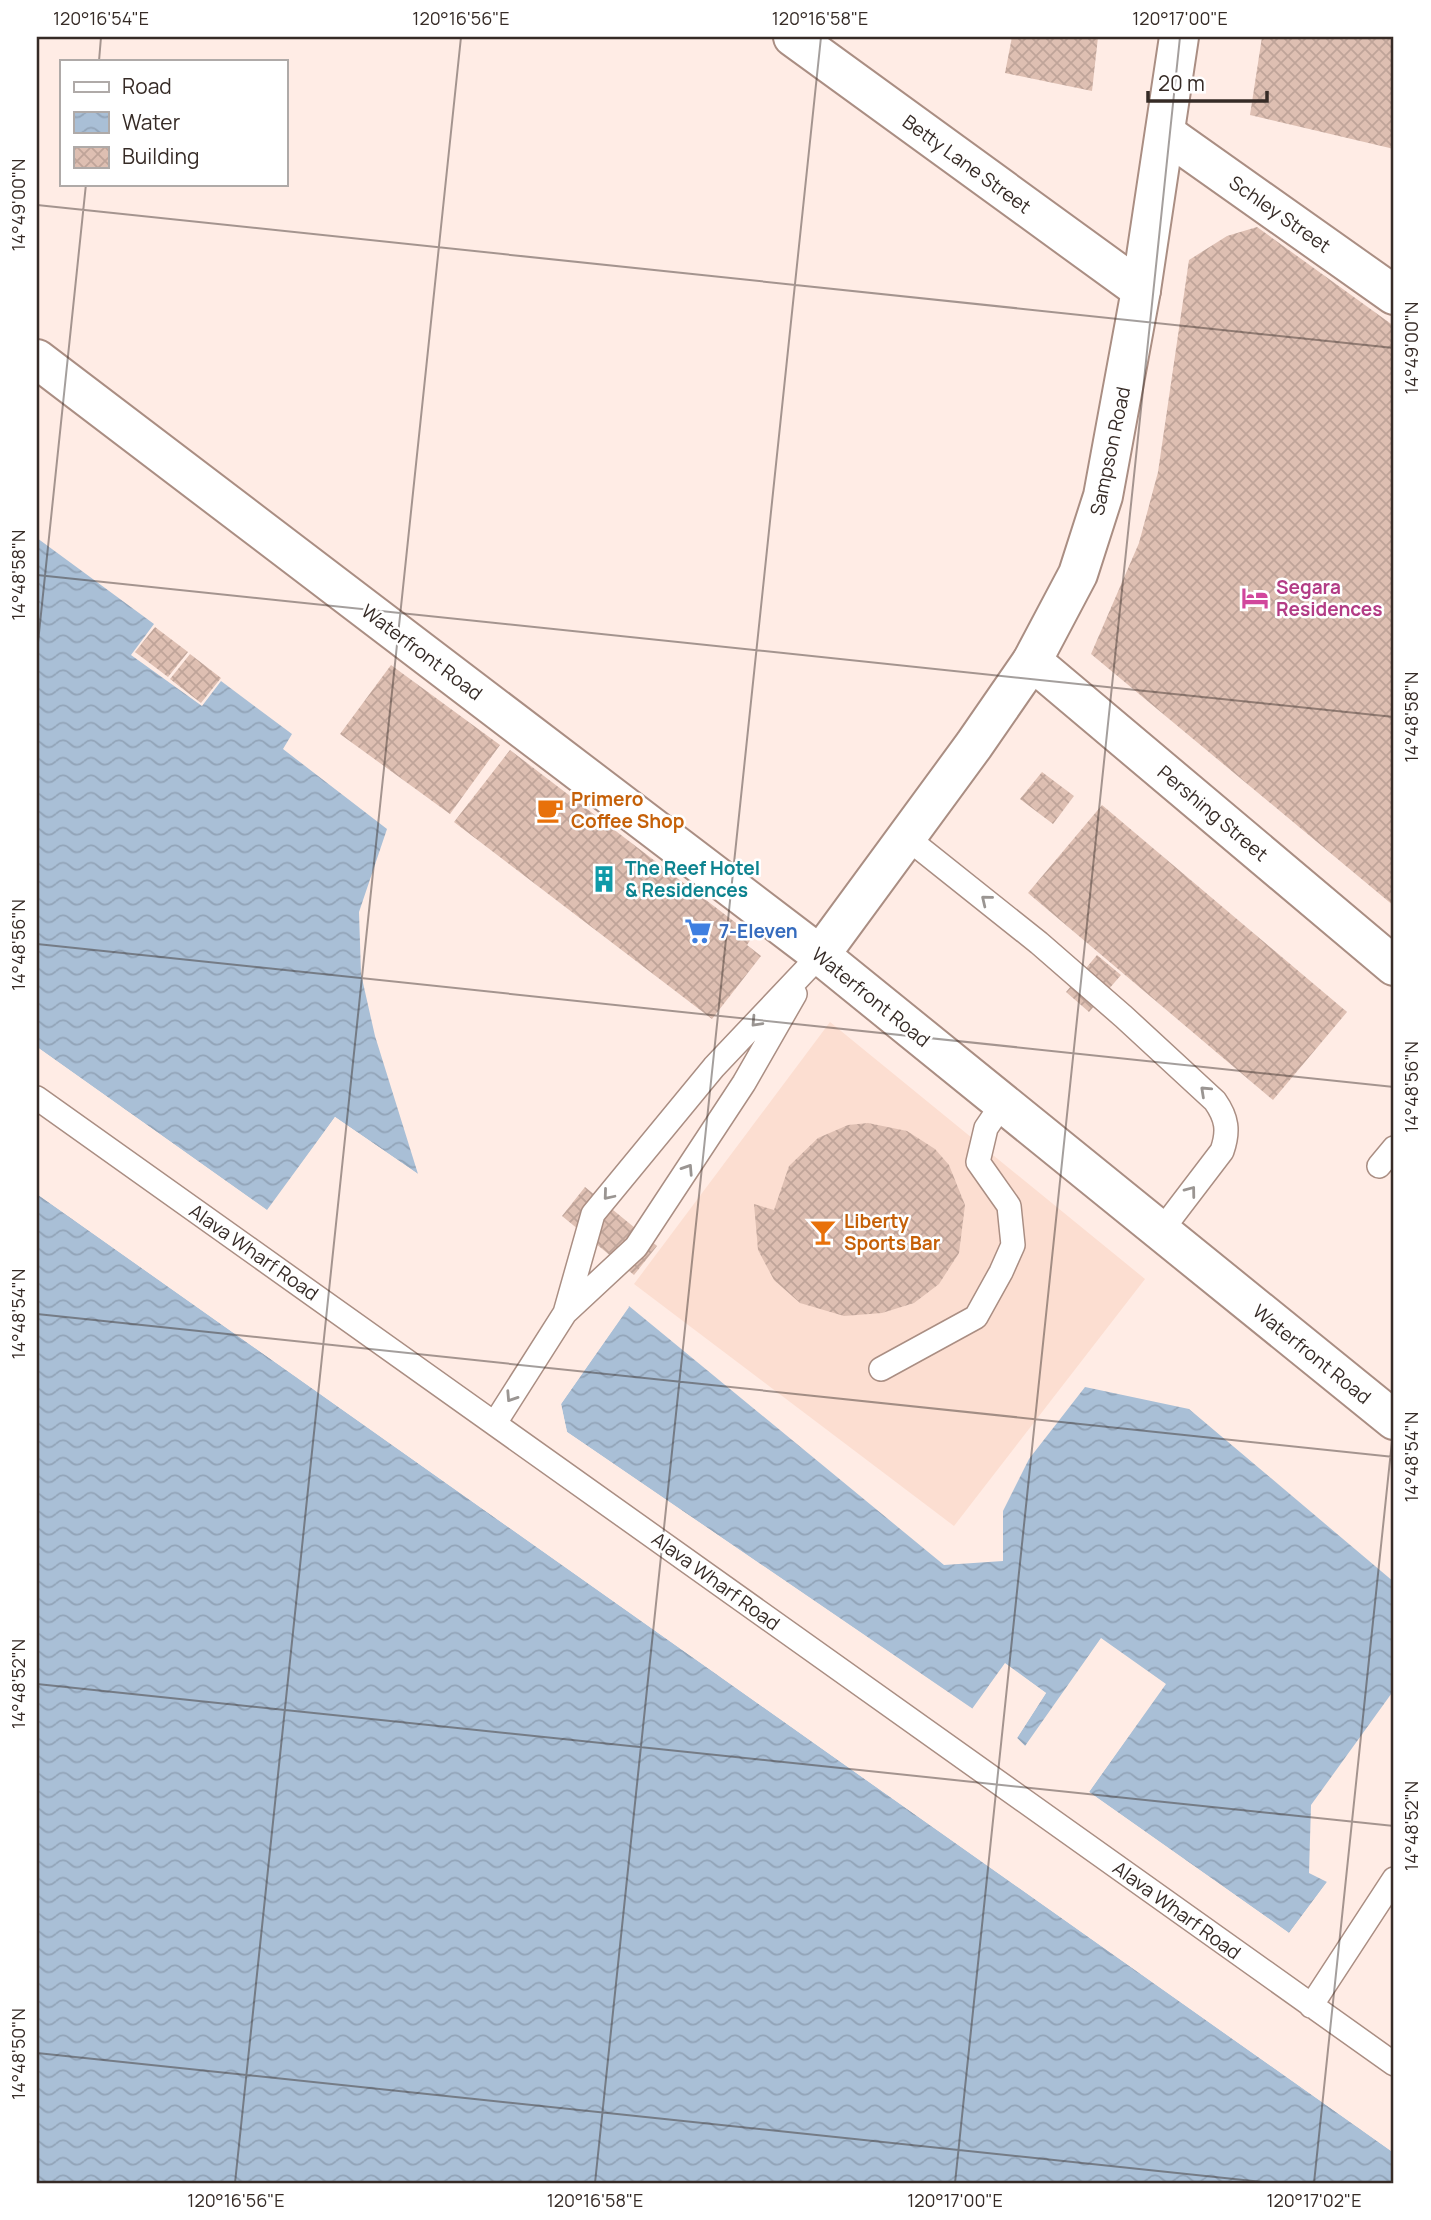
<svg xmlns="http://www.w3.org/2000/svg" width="1431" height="2220" font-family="Manrope,sans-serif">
  <defs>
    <pattern id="water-waves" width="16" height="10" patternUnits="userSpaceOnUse" patternTransform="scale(1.75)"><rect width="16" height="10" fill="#a9bfd6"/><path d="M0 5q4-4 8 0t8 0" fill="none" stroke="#92a4b8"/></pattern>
    <pattern id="building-cross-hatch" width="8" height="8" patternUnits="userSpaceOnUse" patternTransform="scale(1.75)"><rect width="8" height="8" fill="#debfb2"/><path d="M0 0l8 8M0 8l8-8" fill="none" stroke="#bfa499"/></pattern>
  </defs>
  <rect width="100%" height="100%" fill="#ffece5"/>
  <path fill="#fcded1" d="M830 1022 1145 1279 954 1526 634 1284Z"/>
  <path fill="url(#water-waves)" d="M37 538 154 624 131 655 202 706 221 681 292 734 283 749 387 829 359 912 361 974 375 1036 418 1174 335 1117 268 1211 37 1047Z
    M37 1194 1394 2153V2183H37Z
    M629 1306 944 1565 1003 1561V1511L1029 1459 1085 1387 1189 1409 1394 1582V1690L1311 1805 1309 1873 1327 1882 1289 1933 1089 1792 1165 1684 1101 1639 1026 1747 1017 1738 1046 1693 1005 1664 973 1709 567 1432 561 1404Z"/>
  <path fill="#ffece5" d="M37 1047 267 1210 335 1117 418 1174 416 1177 336 1121 270 1213 266 1214 37 1051Z
    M37 1190 1394 2148V2153L37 1194Z
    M626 1304 629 1307 561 1404 567 1432 972 1709 1005 1663 1046 1693 1017 1738 1025 1746 1101 1638 1166 1684 1089 1792 1289 1933 1327 1882 1330 1884 1291 1935 1287 1936 1086 1794V1790L1161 1684 1102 1643 1028 1749 1024 1750 1013 1737 1041 1694 1005 1668 975 1711 971 1712 565 1434 558 1402Z"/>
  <path fill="url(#building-cross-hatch)" d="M1012 37H1098L1092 91 1005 73Z
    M1262 37H1394V149L1250 115Z
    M1257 227 1394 326V906L1091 654 1139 543 1158 472 1189 260 1227 236Z
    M155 627 188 652 168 677 135 652Z
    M190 654 221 678 201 703 170 679Z
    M391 665 500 745 450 814 340 734Z
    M510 750 753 936 747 945 761 956 712 1019 454 822Z
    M1042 772 1074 796 1053 824 1020 799Z
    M1102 805 1347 1012 1273 1100 1028 893Z
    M1097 955 1121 975 1089 1012 1066 992Z
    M868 1123 907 1131 935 1149 949 1165 965 1205 959 1253 939 1284 914 1303 882 1313 844 1316 800 1303 774 1280 758 1250 754 1204 774 1210 789 1166 818 1138 848 1125Z
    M585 1187 657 1246 634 1275 562 1216Z"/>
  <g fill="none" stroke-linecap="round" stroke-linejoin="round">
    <defs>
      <path id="lane" d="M906 837 1039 943 1124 1017 1215 1101C1227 1118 1229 1131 1222 1151L1161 1231
        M37 1098 1394 2064
        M1379 1166 1394 1148
        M565 1313 636 1247 744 1083 795 994
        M881 1369 976 1317 1001 1272 1013 1245 1009 1206 978 1162 986 1128 1003 1103
        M495 1423 565 1313 593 1214 714 1067 820 955
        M1311 2006 1394 1879"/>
      <path id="street" d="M793 37 1141 290
        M1165 133 1394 295
        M1032 661 1394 966
        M820 955 1394 1420"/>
      <path id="secondary" d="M37 359 820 955 974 745 1032 661 1078 574 1103 496 1141 290 1179 37"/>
    </defs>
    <use href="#lane" stroke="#aa8e83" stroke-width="26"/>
    <use href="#street" stroke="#aa8e83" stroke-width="42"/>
    <use href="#secondary" stroke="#aa8e83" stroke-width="42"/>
    <use href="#lane" stroke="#fff" stroke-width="23"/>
    <use href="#street" stroke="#fff" stroke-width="38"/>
    <use href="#secondary" stroke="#fff" stroke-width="38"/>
  </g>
  <defs><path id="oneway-chevron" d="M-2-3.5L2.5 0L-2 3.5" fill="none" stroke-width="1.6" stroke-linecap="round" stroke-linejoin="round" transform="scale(1.75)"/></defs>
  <g stroke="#9a9592">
    <use href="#oneway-chevron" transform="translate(986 900) rotate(-141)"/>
    <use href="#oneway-chevron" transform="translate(756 1022) rotate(133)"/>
    <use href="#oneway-chevron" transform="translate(1205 1091) rotate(-137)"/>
    <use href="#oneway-chevron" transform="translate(688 1169) rotate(-57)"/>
    <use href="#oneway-chevron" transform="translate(1191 1191) rotate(-53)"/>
    <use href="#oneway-chevron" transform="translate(608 1195) rotate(130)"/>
    <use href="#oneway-chevron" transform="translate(511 1397) rotate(123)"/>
  </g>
  <path fill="none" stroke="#362b26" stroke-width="2" stroke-opacity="0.45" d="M99 61 101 37M37 205 1394 348M37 575 1394 717M37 652 86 184M37 944 1394 1087M37 1314 1394 1457M37 1684 1394 1826M37 2053 1272 2183M235 2183 461 37M595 2183 821 37M955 2183 1180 37M1314 2183 1394 1422"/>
  <defs>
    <symbol id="hotel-bare" viewBox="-9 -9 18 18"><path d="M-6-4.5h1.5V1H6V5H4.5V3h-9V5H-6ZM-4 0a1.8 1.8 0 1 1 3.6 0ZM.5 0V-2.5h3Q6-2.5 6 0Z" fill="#d1479c" stroke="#fff" stroke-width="2.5" paint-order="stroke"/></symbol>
    <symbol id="cafe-bare" viewBox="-9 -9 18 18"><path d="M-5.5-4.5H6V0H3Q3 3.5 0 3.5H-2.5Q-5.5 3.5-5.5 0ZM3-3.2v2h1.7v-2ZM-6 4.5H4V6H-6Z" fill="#e8710a" stroke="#fff" stroke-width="2.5" paint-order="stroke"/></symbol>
    <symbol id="building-bare" viewBox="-9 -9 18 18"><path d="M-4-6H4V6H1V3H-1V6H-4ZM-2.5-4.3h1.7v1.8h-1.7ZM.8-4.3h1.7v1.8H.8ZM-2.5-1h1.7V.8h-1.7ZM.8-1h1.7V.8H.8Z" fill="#0f9aa8" stroke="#fff" stroke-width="2.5" paint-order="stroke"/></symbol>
    <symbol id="supermarket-bare" viewBox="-9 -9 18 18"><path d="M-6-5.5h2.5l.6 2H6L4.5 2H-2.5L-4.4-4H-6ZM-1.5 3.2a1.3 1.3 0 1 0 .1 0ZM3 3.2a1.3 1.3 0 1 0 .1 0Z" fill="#3f7fe0" stroke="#fff" stroke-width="2.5" paint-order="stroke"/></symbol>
    <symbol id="bar-bare" viewBox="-9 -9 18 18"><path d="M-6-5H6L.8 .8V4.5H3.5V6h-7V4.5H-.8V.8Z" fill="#e8710a" stroke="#fff" stroke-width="2.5" paint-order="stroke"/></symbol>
  </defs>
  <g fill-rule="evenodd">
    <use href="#hotel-bare" x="1236" y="579" width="38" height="38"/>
    <use href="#cafe-bare" x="531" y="791" width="38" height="38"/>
    <use href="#building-bare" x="585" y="860" width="38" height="38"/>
    <use href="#supermarket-bare" x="679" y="912" width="38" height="38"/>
    <use href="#bar-bare" x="804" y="1213" width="38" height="38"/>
  </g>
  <g text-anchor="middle" stroke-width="5" stroke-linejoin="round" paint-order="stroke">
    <g font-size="19" fill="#362b26" stroke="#fff">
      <text transform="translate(967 164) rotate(36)" y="7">Betty Lane Street</text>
      <text transform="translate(1280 214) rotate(35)" y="7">Schley Street</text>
      <text transform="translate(1110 451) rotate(-78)" y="7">Sampson Road</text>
      <text transform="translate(422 652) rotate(37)" y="7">Waterfront Road</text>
      <text transform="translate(1213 813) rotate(40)" y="7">Pershing Street</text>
      <text transform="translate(871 997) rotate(39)" y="7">Waterfront Road</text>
      <text transform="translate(254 1252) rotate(35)" y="7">Alava Wharf Road</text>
      <text transform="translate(1312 1354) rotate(39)" y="7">Waterfront Road</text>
      <text transform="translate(716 1581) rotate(36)" y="7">Alava Wharf Road</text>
      <text transform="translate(1177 1910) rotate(36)" y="7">Alava Wharf Road</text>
    </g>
    <g font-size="19" font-weight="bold" fill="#b23c85" stroke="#fff" text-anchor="start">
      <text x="1276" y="594">Segara<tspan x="1276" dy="22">Residences</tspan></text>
    </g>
    <g font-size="19" font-weight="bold" fill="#c56008" stroke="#fff" text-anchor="start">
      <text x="571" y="806">Primero<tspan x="571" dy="22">Coffee Shop</tspan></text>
      <text x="844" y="1228">Liberty<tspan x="844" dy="22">Sports Bar</tspan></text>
    </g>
    <g font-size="19" font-weight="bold" fill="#0d838f" stroke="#fff" text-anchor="start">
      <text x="625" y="875">The Reef Hotel<tspan x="625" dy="22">&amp; Residences</tspan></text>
    </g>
    <g font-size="19" font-weight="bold" fill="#366cbe" stroke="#fff" text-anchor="start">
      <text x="719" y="938">7-Eleven</text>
    </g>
  </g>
  <rect width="1431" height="2220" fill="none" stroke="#ffffff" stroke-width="77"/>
  <rect x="60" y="60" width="228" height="126" fill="#ffffff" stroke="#afaaa8" stroke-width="2"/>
  <rect x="74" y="82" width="35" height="10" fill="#ffffff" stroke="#afaaa8" stroke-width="2"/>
  <text x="122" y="94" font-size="21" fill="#362b26">Road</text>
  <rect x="74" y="112" width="35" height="21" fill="url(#water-waves)" stroke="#afaaa8" stroke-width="2"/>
  <text x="122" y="130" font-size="21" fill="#362b26">Water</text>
  <rect x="74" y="147" width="35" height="21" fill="url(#building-cross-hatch)" stroke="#afaaa8" stroke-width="2"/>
  <text x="122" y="164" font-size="21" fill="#362b26">Building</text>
  <path d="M1148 91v10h119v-10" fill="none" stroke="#362b26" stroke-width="3.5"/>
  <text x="1158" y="91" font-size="21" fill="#362b26" stroke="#ffffff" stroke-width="5" paint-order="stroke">20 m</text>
  <rect x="38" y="38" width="1354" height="2144" fill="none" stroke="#362b26" stroke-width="2.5"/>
  <g font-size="18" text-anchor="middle" fill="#362b26">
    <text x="101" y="25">120°16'54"E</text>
    <text x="461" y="25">120°16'56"E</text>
    <text x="820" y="25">120°16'58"E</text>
    <text x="1180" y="25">120°17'00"E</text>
    <text transform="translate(19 205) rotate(-90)" y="6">14°49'00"N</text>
    <text transform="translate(1412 348) rotate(-90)" y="6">14°49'00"N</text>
    <text transform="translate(19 575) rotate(-90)" y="6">14°48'58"N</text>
    <text transform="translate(1412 717) rotate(-90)" y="6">14°48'58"N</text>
    <text transform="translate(19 945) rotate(-90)" y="6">14°48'56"N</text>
    <text transform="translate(1412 1087) rotate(-90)" y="6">14°48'56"N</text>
    <text transform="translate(19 1314) rotate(-90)" y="6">14°48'54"N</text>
    <text transform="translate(1412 1457) rotate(-90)" y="6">14°48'54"N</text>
    <text transform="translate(19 1684) rotate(-90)" y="6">14°48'52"N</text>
    <text transform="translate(1412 1826) rotate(-90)" y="6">14°48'52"N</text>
    <text transform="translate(19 2054) rotate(-90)" y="6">14°48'50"N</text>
    <text x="236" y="2207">120°16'56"E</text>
    <text x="595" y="2207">120°16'58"E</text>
    <text x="955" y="2207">120°17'00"E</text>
    <text x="1314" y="2207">120°17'02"E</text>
  </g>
</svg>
